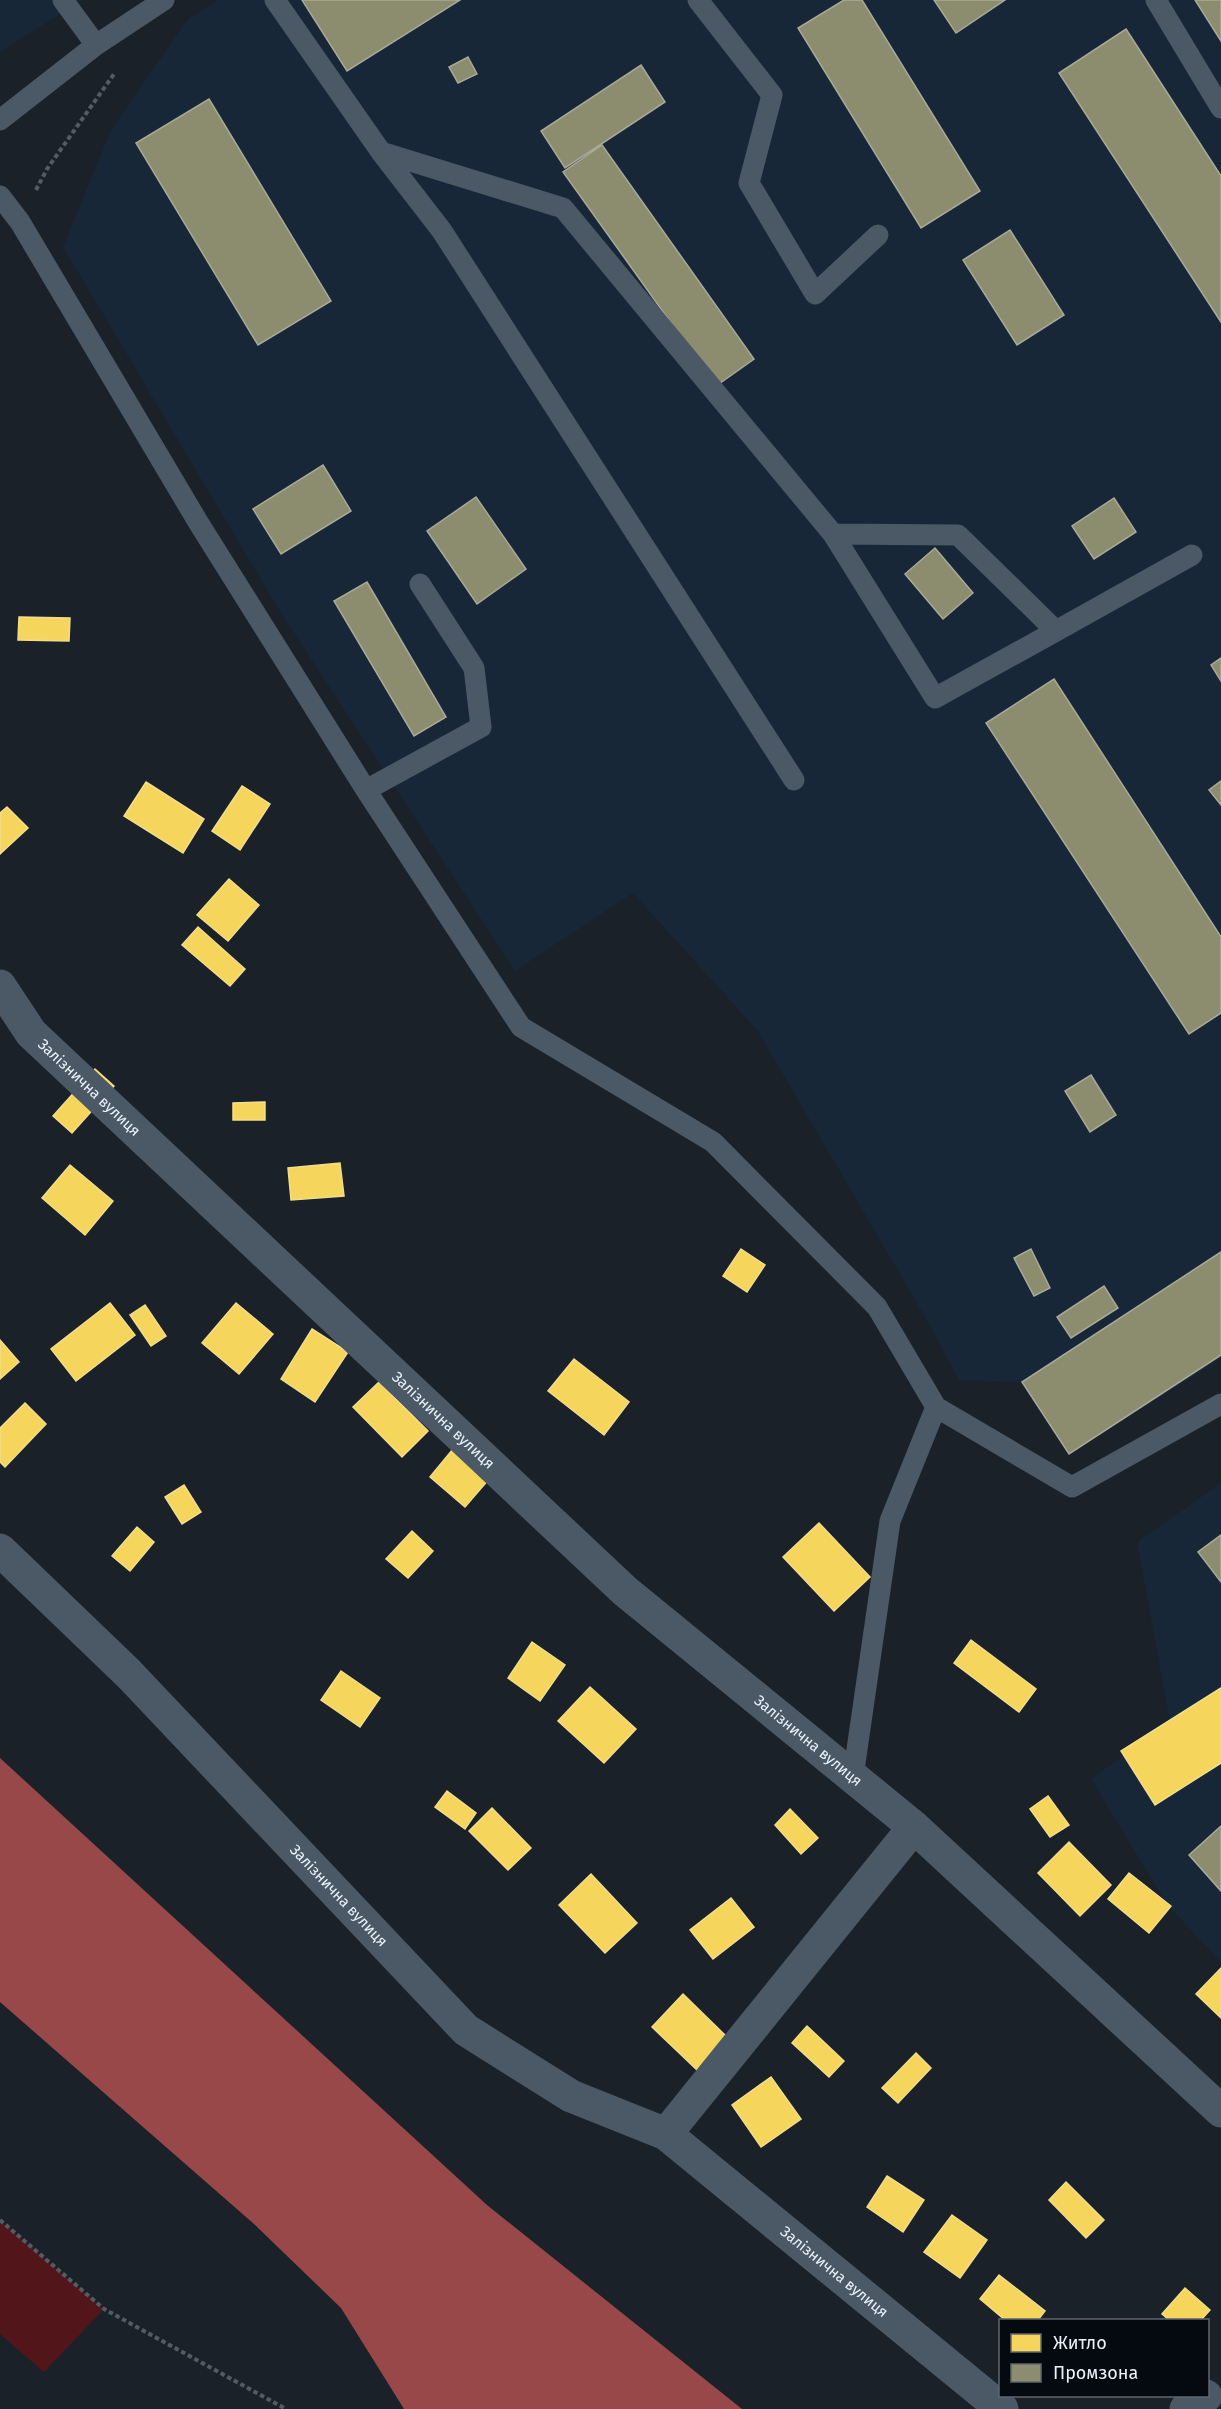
<svg xmlns="http://www.w3.org/2000/svg" width="1221" height="2409" font-family="'Fira Sans',sans-serif">
  <rect width="100%" height="100%" fill="#1a2128"/>
  <path fill="#172738" d="M0 0H82L0 52Z
    M218 0H1221V1359L1069 1454 1022 1382 959 1380 921 1310 757 1030 633 893 515 971 281 613 63 247 111 130 187 20Z
    M1221 1483V1962L1168 1906 1091 1779 1170 1722 1137 1542Z"/>
  <path fill="#52161a" d="M0 2220 104 2309 44 2372 0 2334Z"/>
  <path fill="#984848" d="M0 1758 487 2205 742 2409H404L341 2308 254 2224 0 2002Z"/>
  <path fill="#f6d55c" stroke="#f2dd8b" stroke-width="1.5" d="M19 617 70 618 69 641 18 640Z
    M146 782 204 819 183 853 124 816Z
    M242 786 270 804 240 850 212 831Z
    M7 807 28 828 0 854V813Z
    M229 879 259 905 228 941 197 915Z
    M198 927 245 969 230 986 182 945Z
    M95 1069 114 1086 72 1133 53 1116Z
    M265 1102V1120H233V1103Z
    M340 1163 344 1196 291 1200 288 1168Z
    M70 1165 113 1201 85 1235 42 1198Z
    M741 1249 765 1265 747 1292 723 1276Z
    M110 1303 135 1335 76 1381 51 1349Z
    M236 1303 273 1334 239 1374 202 1343Z
    M145 1305 166 1336 151 1346 130 1315Z
    M312 1329 348 1352 315 1402 281 1379Z
    M0 1340 19 1362 0 1379Z
    M574 1359 629 1402 604 1435 548 1391Z
    M379 1382 428 1431 402 1457 353 1407Z
    M25 1403 46 1424 5 1467 0 1462V1428Z
    M453 1449 489 1479 465 1507 430 1477Z
    M184 1485 201 1512 182 1524 165 1497Z
    M819 1523 870 1577 834 1611 783 1557Z
    M137 1527 154 1542 130 1571 112 1556Z
    M412 1531 433 1551 408 1578 386 1559Z
    M971 1640 1036 1689 1019 1712 954 1663Z
    M532 1642 565 1665 540 1701 508 1678Z
    M341 1671 380 1698 360 1727 321 1700Z
    M590 1687 636 1729 604 1763 558 1721Z
    M1221 1688V1763L1155 1805 1121 1751Z
    M447 1791 476 1813 465 1829 435 1807Z
    M1048 1796 1069 1825 1050 1837 1030 1809Z
    M492 1808 531 1848 508 1870 469 1831Z
    M790 1809 818 1838 801 1854 775 1825Z
    M1069 1842 1111 1885 1080 1916 1038 1873Z
    M1129 1873 1171 1906 1149 1933 1108 1899Z
    M591 1874 637 1923 605 1953 559 1905Z
    M731 1898 754 1927 713 1959 690 1930Z
    M1221 1968V2018L1196 1994Z
    M683 1994 728 2038 697 2070 652 2027Z
    M807 2026 844 2061 829 2077 792 2043Z
    M916 2053 931 2068 898 2103 882 2088Z
    M771 2077 801 2119 761 2147 732 2105Z
    M887 2176 924 2200 903 2232 867 2207Z
    M1066 2182 1104 2220 1086 2238 1049 2200Z
    M952 2215 987 2240 960 2278 924 2252Z
    M999 2275 1045 2311 1038 2320H1005L980 2299Z
    M1185 2288 1210 2310 1201 2320H1169L1162 2314Z"/>
  <path fill="#8c8c6e" stroke="#a8aa98" stroke-width="1.5" d="M302 0H460L347 71Z
    M844 0H862L980 191 921 228 798 28Z
    M934 0H1005L956 33Z
    M1195 0H1221V41Z
    M1126 29 1221 176V322L1059 73Z
    M468 57 477 74 458 83 449 67Z
    M641 65 665 102 565 168 541 131Z
    M209 99 331 301 258 345 136 143Z
    M602 145 754 359 716 386 563 172Z
    M1010 230 1064 315 1017 345 963 260Z
    M323 465 351 511 281 554 253 509Z
    M476 497 526 569 477 604 427 531Z
    M1114 498 1136 532 1094 559 1072 526Z
    M935 548 973 593 943 619 905 574Z
    M367 582 446 717 414 736 334 601Z
    M1221 658V681L1211 665Z
    M1054 679 1221 937V1013L1189 1034 986 723Z
    M1221 781V805L1209 790Z
    M1091 1075 1116 1115 1090 1132 1065 1091Z
    M1031 1249 1050 1288 1034 1296 1014 1258Z
    M1221 1252V1355L1069 1454 1022 1382Z
    M1104 1286 1118 1308 1071 1338 1057 1317Z
    M1221 1535V1582L1198 1552Z
    M1221 1826V1891L1189 1855Z"/>
  <g fill="none" stroke-linecap="round" stroke-linejoin="round">
    <path stroke="#515c65" stroke-width="4" stroke-dasharray="4.5 3" stroke-linecap="butt" d="M36 190 47 169 114 74
      M0 2220 104 2309 286 2409"/>
    <path stroke="#4b5865" stroke-width="21" d="M63 0 96 45
      M275 0 381 152 442 231 794 780
      M698 0 772 95 749 183 815 294 878 235
      M1156 0 1221 108
      M0 120 96 45 164 0
      M381 152 563 208 833 534 935 698 1056 631
      M0 196 20 222 198 522 366 790 521 1027 713 1142 877 1307 936 1407 890 1521 853 1777
      M833 534 958 535 1056 631 1192 555
      M366 790 481 727 474 668 420 584
      M936 1407 1072 1487 1221 1404"/>
    <g stroke="#4b5865" stroke-width="33">
      <path id="s1" d="M0 986 31 1033 625 1591 914 1827 1221 2111"/>
      <path id="s2" d="M0 1550 129 1674 466 2030 571 2096 666 2134 1002 2409"/>
      <path d="M666 2134 914 1827"/>
      <path d="M1186 2409 1206 2396"/>
    </g>
  </g>
  <g text-anchor="middle" stroke-width="6" stroke-linejoin="round" paint-order="stroke">
    <g font-size="15" fill="#e8f1fa" stroke="#050a10">
      <text dy="5" stroke="none"><textPath href="#s1" startOffset="136">Залізнична вулиця</textPath></text>
      <text dy="5" stroke="none"><textPath href="#s1" startOffset="622">Залізнична вулиця</textPath></text>
      <text dy="5" stroke="none"><textPath href="#s1" startOffset="1108">Залізнична вулиця</textPath></text>
      <text dy="5" stroke="none"><textPath href="#s2" startOffset="484">Залізнична вулиця</textPath></text>
      <text dy="5" stroke="none"><textPath href="#s2" startOffset="1113">Залізнична вулиця</textPath></text>
    </g>
  </g>
  <rect x="999" y="2319" width="210" height="78" fill="#050a10" stroke="#60666e" stroke-width="1.5"/>
  <rect x="1011" y="2334" width="30" height="18" fill="#f6d55c" stroke="#60666e" stroke-width="1.5"/>
  <text x="1053" y="2349" font-size="18" fill="#e8f1fa">Житло</text>
  <rect x="1011" y="2364" width="30" height="18" fill="#8c8c6e" stroke="#60666e" stroke-width="1.5"/>
  <text x="1053" y="2379" font-size="18" fill="#e8f1fa">Промзона</text>
</svg>
